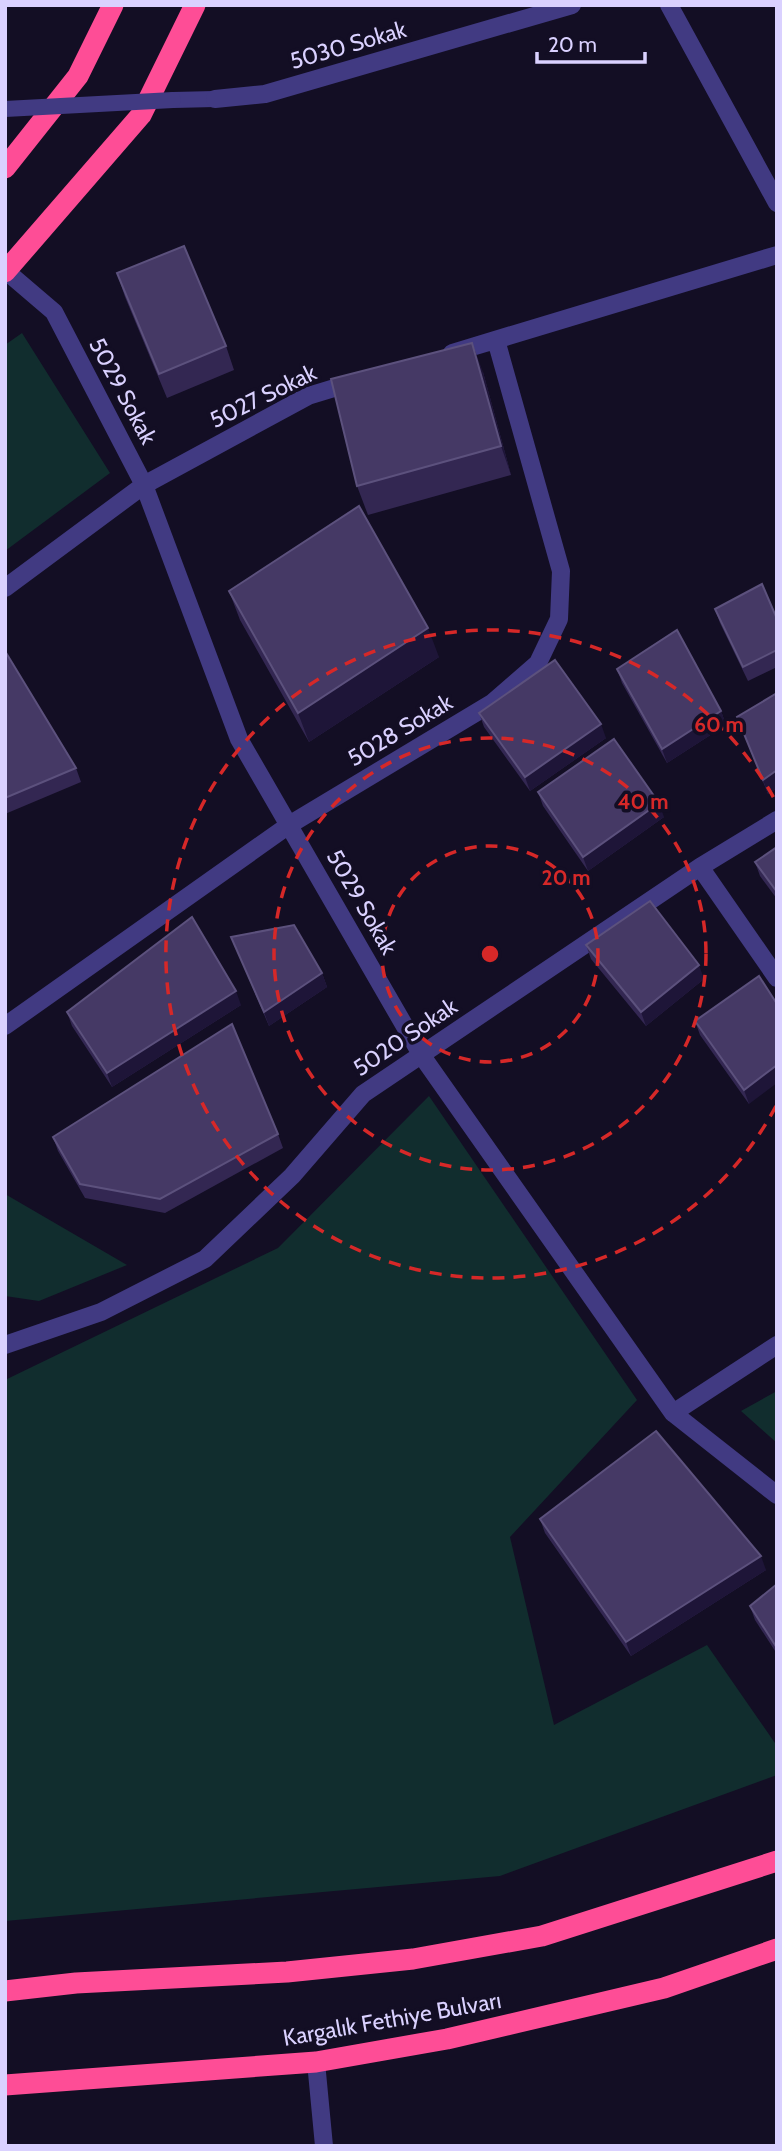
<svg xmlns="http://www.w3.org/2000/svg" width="782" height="2151" font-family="Cabin,sans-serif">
  <rect width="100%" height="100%" fill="#130e24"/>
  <path fill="#112d2e" d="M22 333 110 473 5 551V345Z
    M429 1096 637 1400 510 1537 554 1725 707 1645 777 1746V1775L500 1876 5 1921V1380L278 1248Z
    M5 1194 127 1265 39 1301 5 1296Z
    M777 1391V1443L741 1411Z"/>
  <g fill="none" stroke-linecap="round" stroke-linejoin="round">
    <path stroke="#413a82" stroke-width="16" d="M173 100 215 99"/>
    <path stroke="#413a82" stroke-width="18" d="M669 5 777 203
      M215 99 265 94 572 5
      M6 271 54 312 144 485 239 739 422 1056 673 1413 777 1495
      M452 353 777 255
      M5 588 144 485 308 396 354 382
      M700 867 777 978
      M5 1026 289 825 492 703 538 663 559 619 561 571 496 340
      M5 1345 101 1312 205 1259 292 1176 363 1094 700 867 777 820
      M673 1413 777 1345
      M316 2062 324 2146"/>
    <path stroke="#fe4d96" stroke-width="21" d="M5 168 78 76 113 5
      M5 272 141 115 195 5
      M5 1991 76 1983 287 1972 413 1959 542 1936 777 1861
      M5 2085 316 2062 447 2039 664 1988 777 1949"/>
    <path stroke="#413a82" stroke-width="16" d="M5 109 173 100"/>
  </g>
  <path fill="#332752" d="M117 273 226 346 234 370 167 398 125 297Z
    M483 372 511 475 368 515 357 486Z
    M229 591 439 657 309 742 240 620Z
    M715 609 777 619V667L748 681 720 623Z
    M5 651 76 768 81 782 5 814Z
    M617 669 721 711 726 725 667 763 622 683Z
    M777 693V788L768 794 737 717Z
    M479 713 606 738 530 791 484 727Z
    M538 792 664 817 588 871 543 806Z
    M777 847V899L760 876 755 862Z
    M231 937 322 973 327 987 269 1026Z
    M586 945 704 979 646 1026 591 959Z
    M759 976 749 1104 700 1035 695 1021Z
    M241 1005 112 1087 72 1026 67 1012Z
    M278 1134 283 1148 165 1213 85 1198 58 1151 53 1137Z
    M540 1519 766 1570 631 1656 545 1533Z
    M777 1584V1654L755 1620 750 1606Z"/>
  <path fill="#1e1538" d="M472 343 483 372 511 475 501 446Z
    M428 628 439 657 309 742 298 713Z
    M721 711 726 725 667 763 662 749Z
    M601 724 606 738 530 791 525 777Z
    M777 770V788L768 794 763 780Z
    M659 803 664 817 588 871 583 857Z
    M699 965 704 979 646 1026 641 1012Z
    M322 973 327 987 269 1026 264 1012Z
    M236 991 241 1005 112 1087 107 1073Z
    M777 1065V1083L749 1104 744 1090Z
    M761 1556 766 1570 631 1656 626 1642Z"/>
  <path fill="#453965" stroke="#5c517d" stroke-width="2" d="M184 246 226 346 159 374 117 273Z
    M472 343 501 446 357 486 331 379Z
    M359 506 428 628 298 713 229 591Z
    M762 584 777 619V650L743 667 715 609Z
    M677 630 721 711 662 749 617 669Z
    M5 651 76 768 5 798Z
    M555 660 601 724 525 777 479 713Z
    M777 693V770L763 780 737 717Z
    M614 739 659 803 583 857 538 792Z
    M777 847V892L755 862Z
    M650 901 699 965 641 1012 586 945Z
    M192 917 236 991 107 1073 67 1012Z
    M294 925 322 973 264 1012 231 937Z
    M759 976 777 1004V1065L744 1090 695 1021Z
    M232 1024 278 1134 160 1199 80 1184 53 1137Z
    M656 1431 761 1556 626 1642 540 1519Z
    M777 1584V1648L750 1606Z"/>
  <g fill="none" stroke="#d62828" stroke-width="3.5" stroke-dasharray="12 9">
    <circle cx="490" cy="954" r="108"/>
    <circle cx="490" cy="954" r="216"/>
    <path d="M776 1106A324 324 0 1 1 776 802"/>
  </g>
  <g text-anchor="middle" stroke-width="7" stroke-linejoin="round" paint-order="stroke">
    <g font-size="23" fill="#dad1ff" stroke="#130e24">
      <text transform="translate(348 45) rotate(-16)" y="8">5030 Sokak</text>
      <text transform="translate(123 391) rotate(62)" y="8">5029 Sokak</text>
      <text transform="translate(263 396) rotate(-26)" y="8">5027 Sokak</text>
      <text transform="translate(400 730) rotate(-31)" y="8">5028 Sokak</text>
      <text transform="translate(362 902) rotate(60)" y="8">5029 Sokak</text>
      <text transform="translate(405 1037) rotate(-34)" y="8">5020 Sokak</text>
      <text transform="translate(392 2019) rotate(-10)" y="8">Kargalık Fethiye Bulvarı</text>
    </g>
  </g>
  <circle cx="490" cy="954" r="10" fill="#d62828" stroke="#130e24" stroke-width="3.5"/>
  <g font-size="21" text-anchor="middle" font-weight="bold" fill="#d62828" stroke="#130e24" stroke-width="7" stroke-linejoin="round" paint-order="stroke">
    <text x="719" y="732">60 m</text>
    <text x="643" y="809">40 m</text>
    <text x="566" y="885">20 m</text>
  </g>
  <rect width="782" height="2151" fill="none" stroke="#dad1ff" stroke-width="14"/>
  <path d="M537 52v10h108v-10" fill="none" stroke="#dad1ff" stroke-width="3.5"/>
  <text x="548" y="52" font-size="21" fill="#dad1ff" stroke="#130e24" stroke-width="5" paint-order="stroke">20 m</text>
</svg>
